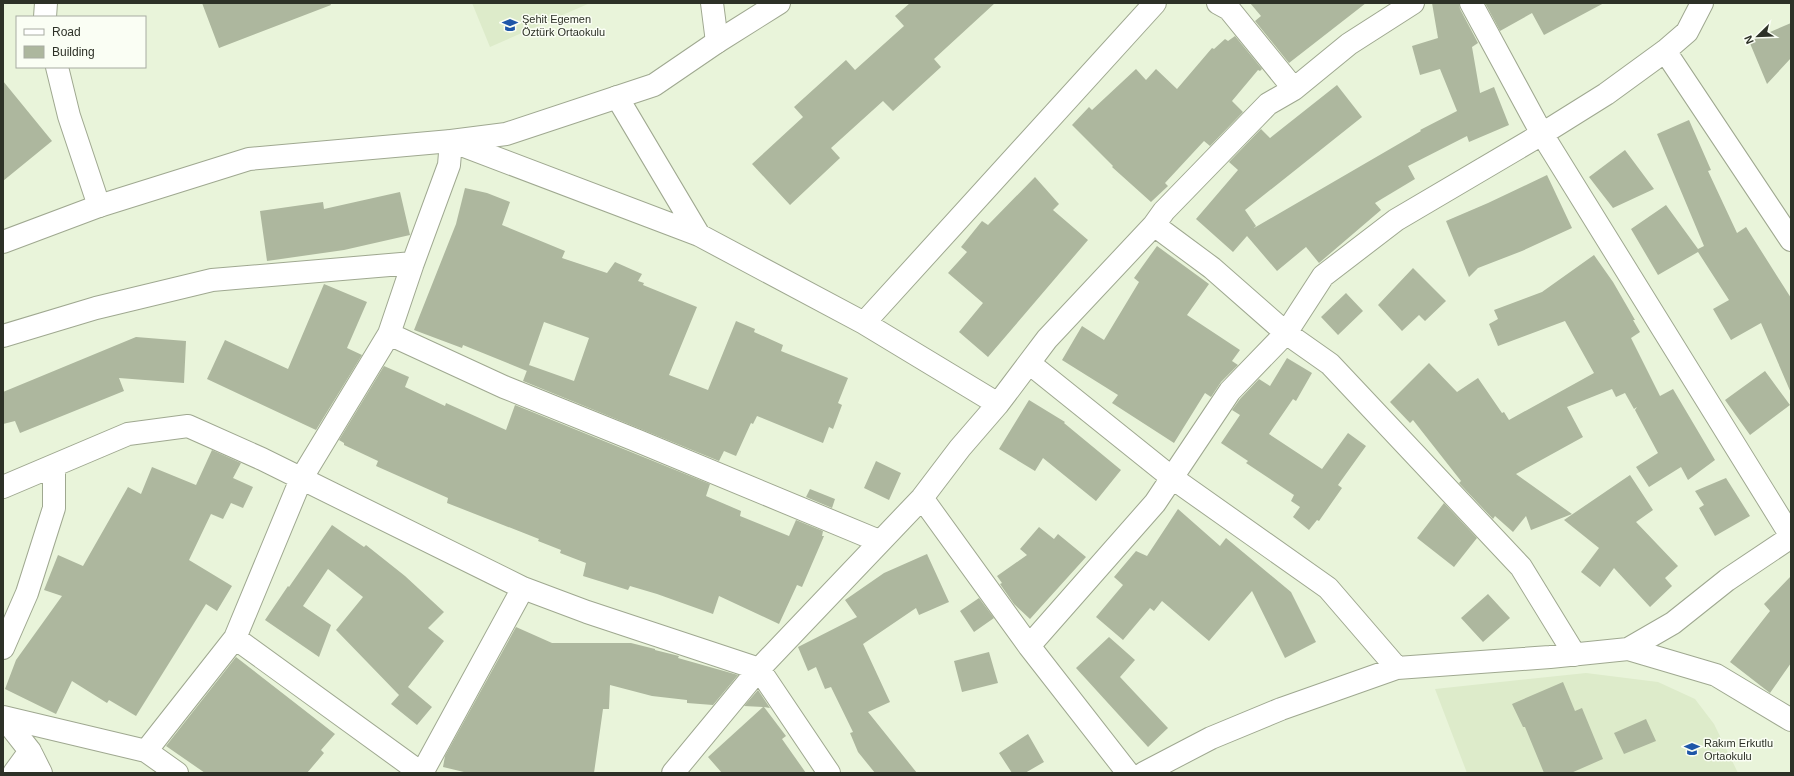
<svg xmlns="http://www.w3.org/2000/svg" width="1794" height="776" font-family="Helvetica,sans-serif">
  <rect width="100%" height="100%" fill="#e9f4da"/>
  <path fill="#ddebca" d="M472 3H590L490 47Z
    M1586 673 1658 682 1695 699 1714 724 1738 773H1467L1435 689Z"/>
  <path fill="#adb79e" d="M202 3H330L331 5 219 48Z
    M910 3H995L934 59 941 67 893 111 883 101 831 148 840 158 790 205 752 164 803 117 794 107 846 60 855 70 904 26 895 16Z
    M1250 3H1366L1289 63 1255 21 1261 16Z
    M1432 3H1459L1460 9 1478 43 1472 47 1480 93 1494 87 1509 125 1469 142 1467 136 1408 166 1415 179 1375 203 1381 210 1319 263 1306 247 1277 271 1247 236 1233 252 1196 219 1238 170 1229 162 1261 129 1270 138 1337 85 1362 117 1245 210 1256 226 1254 228 1421 131 1420 130 1457 111 1440 69 1420 75 1412 46 1438 38Z
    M1485 3H1604L1544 35 1532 13 1500 31Z
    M1791 23V58L1767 84 1749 41Z
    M1235 36 1262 69 1260 71 1258 70 1232 101 1243 112 1210 146 1204 141 1165 183 1168 186 1151 202 1112 167 1113 166 1072 125 1089 107 1092 110 1136 69 1146 80 1156 69 1177 89 1212 48 1214 49 1225 39 1228 41Z
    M3 81 52 141 3 181Z
    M1689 120 1711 170 1708 171 1737 233 1746 227 1791 298V393L1761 323 1731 340 1713 309 1729 300 1698 252 1658 275 1631 229 1666 205 1698 249 1704 246 1657 134Z
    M1625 150 1654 189 1613 208 1589 177Z
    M1547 175 1572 228 1522 251 1478 268 1469 277 1446 221 1488 203Z
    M1035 177 1059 204 1053 210 1088 240 988 357 959 332 983 303 948 273 967 252 961 247 982 221 988 225Z
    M465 188 487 193 510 202 502 225 565 251 562 258 607 273 615 262 642 274 638 281 644 283 643 285 697 307 669 375 708 390 736 321 755 329 754 332 783 345 781 351 848 378 838 403 842 405 833 429 829 427 823 443 757 416 753 424 751 423 736 456 724 451 719 461 523 381 529 365 574 381 589 338 544 322 527 371 463 345 462 348 414 330 456 224Z
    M400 192 410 235 344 250 267 261 260 211 323 202 324 209Z
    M1157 246 1209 284 1187 315 1240 350 1232 361 1238 365 1221 382 1211 397 1205 393 1174 443 1112 403 1118 395 1062 360 1082 326 1104 340 1139 282 1134 278Z
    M1594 255 1613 282 1635 320H1633L1640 332 1631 338 1660 396 1673 389 1715 460 1688 480 1681 467 1649 487 1636 467 1658 453 1635 410 1637 407 1634 409 1625 393 1616 397 1612 389 1567 407 1583 437 1516 474 1572 514 1531 530 1526 516 1513 532 1495 516 1493 519 1459 483 1461 481 1413 420 1410 423 1390 402 1429 363 1457 392 1478 378 1502 413 1504 412 1509 420 1594 373 1565 321 1498 346 1489 324 1498 319 1494 310 1542 292Z
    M1413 268 1446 301 1425 321 1419 315 1402 331 1378 305Z
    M324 284 367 302 347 348 362 355 316 430 207 379 225 340 288 369Z
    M1346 293 1363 311 1338 335 1321 317Z
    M136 337 186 341 184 383 119 378 124 391 20 433 15 421 3 424V392Z
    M1287 358 1312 373 1296 401 1293 399 1269 434 1322 469 1348 433 1366 446 1338 485 1342 488 1319 521 1317 520 1309 530 1293 517 1300 507 1291 501 1294 495 1246 463 1248 461 1221 443 1240 415 1232 410 1240 399 1259 379 1270 386Z
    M384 366 409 377 405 387 445 406 446 403 506 430 515 405 710 484 706 496 741 511 740 516 789 536 796 520 823 531 822 536H824L802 587 797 585 779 624 719 596 713 614 657 594 630 586 628 590 583 576 586 563 560 553 561 550 538 541 539 539 447 503 448 498 376 466 378 461 344 445V443L339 440Z
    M1765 371 1790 405 1750 435 1725 400Z
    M1029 400 1065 422 1064 423 1121 470 1096 501 1043 458 1035 471 999 449Z
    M212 450 241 463 233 478 253 487 243 508 231 503 223 519 211 514 189 560 232 586 217 611 206 604 136 716 109 700 107 703 72 681 56 714 5 689 16 660 62 596 44 590 58 555 83 566 128 487 141 494 152 467 196 485Z
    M876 461 901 473 889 500 864 488Z
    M1630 475 1653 510 1636 522 1678 566 1665 578 1672 586 1650 607 1614 568 1600 587 1581 572 1599 548 1564 520Z
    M1726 478 1750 516 1715 536 1699 508 1704 505 1695 491Z
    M810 489 835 499 832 508 806 497Z
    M1444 503 1477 538 1454 567 1417 538Z
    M1178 509 1220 546 1226 538 1291 592 1316 642 1285 658 1252 591 1209 641 1162 601 1154 611 1150 608 1123 640 1096 617 1123 585 1114 577 1136 551 1147 556Z
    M332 525 364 547 366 545 405 576 444 612 428 628 444 641 408 687 432 707 417 725 391 704 399 695 336 630 363 597 328 569 303 606 331 625 319 657 265 620 288 586 289 587Z
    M1039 527 1054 539 1058 534 1086 557 1030 619 1014 604 1000 584 1002 583 997 576 1027 555 1020 549Z
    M927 554 949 602 919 615 916 608 863 644 890 702 868 712 917 773H875L858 752 850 733 853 732 831 687 825 689 816 667 808 671 798 647 857 617 845 600 884 573Z
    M1791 576V663L1770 693 1730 662 1770 611 1764 604Z
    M1488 594 1510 618 1483 642 1461 618Z
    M979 598 994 618 974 632 960 611Z
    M516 627 552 643H631L655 649V650L679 656 678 658 738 675 713 705 687 703V700L652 696 610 685 609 709H603L594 773H468L443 767 445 756Z
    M1109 637 1135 660 1120 677 1168 728 1148 747 1076 668Z
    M989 652 998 683 962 692 954 661Z
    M236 657 335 734 321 750 324 753 307 773H205L166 746Z
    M1563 682 1575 711 1582 708 1603 759 1571 773H1544L1525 727H1523L1512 704Z
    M758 690 770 708 764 707 786 736 782 739 806 773H722L708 757 763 707 744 706Z
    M1646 719 1656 741 1624 754 1614 733Z
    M1028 734 1044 762 1025 773H1012L999 753Z"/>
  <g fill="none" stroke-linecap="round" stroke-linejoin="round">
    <defs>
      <path id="minor" d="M712 3 717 42
        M1218 3 1229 9 1294 89
        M1471 3 1542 134 1791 536
        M45 17 46 3
        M1665 51 1791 240
        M57 67 69 116 99 206
        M617 97 699 235
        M1154 225 1212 268 1286 333 1330 364 1521 567 1575 655
        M864 323 1155 3
        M389 334 504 387 638 441 879 541
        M3 336 96 308 212 280 413 263
        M1029 363 1171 477 1328 588 1397 668
        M3 487 128 434 188 426 262 459 523 588 587 612 759 669 829 773
        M922 498 1029 646 1128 773
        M235 638 421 773
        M1029 646 1155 503 1230 391 1286 333 1323 276 1396 220 1542 134 1606 94 1665 51 1687 32 1702 3
        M3 648 27 593 54 508V466
        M1628 649 1673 623 1727 580 1791 537
        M4 718 30 751 41 773
        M146 751 235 638 301 479 389 334 413 263 449 165 451 141 699 235 864 323 998 404
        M14 773 30 751
        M422 773 523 588
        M673 773 759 669 922 498 960 448 998 404 1047 339 1154 225 1164 211 1268 104 1294 89 1349 44 1413 3
        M1144 773 1211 738 1281 709 1397 668 1550 657 1628 649 1716 675 1791 720"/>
      <path id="tertiary" d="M3 242 99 206 249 159 451 141 506 134 654 85 717 42 779 3
        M3 717 146 751 177 773"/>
    </defs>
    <use href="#minor" stroke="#9fa890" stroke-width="24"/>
    <use href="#tertiary" stroke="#9fa890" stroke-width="24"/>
    <use href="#minor" stroke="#fff" stroke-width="22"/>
    <use href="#tertiary" stroke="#fff" stroke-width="22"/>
  </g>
  <defs>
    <symbol id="school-bare" viewBox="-9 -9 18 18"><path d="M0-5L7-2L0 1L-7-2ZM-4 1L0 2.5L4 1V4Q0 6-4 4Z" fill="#1e56a8" stroke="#fafef4" stroke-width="2.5" paint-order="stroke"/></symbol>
  </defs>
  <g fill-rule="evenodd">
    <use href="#school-bare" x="499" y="14" width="22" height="22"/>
    <use href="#school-bare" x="1681" y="738" width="22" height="22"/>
  </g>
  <g text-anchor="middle" stroke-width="3" stroke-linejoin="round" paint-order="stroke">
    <g font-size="11" fill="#2d3127" stroke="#fafef4" text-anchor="start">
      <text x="522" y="23">Şehit Egemen<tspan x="522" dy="13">Öztürk Ortaokulu</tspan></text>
      <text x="1704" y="747">Rakım Erkutlu<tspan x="1704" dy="13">Ortaokulu</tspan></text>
    </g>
  </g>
  <rect width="1794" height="776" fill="none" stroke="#2d3127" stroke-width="8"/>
  <rect x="16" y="16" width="130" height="52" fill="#fafef4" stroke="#a8aca2"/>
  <rect x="24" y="29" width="20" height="6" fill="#ffffff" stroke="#a8aca2"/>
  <text x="52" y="36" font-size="12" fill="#2d3127">Road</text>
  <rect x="24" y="46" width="20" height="12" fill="#adb79e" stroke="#a8aca2"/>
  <text x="52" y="56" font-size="12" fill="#2d3127">Building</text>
  <g transform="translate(1758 36) rotate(247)" stroke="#fafef4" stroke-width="3" paint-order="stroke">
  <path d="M0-3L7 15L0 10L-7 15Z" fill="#2d3127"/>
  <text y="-6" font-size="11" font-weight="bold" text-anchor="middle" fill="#2d3127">N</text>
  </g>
</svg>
